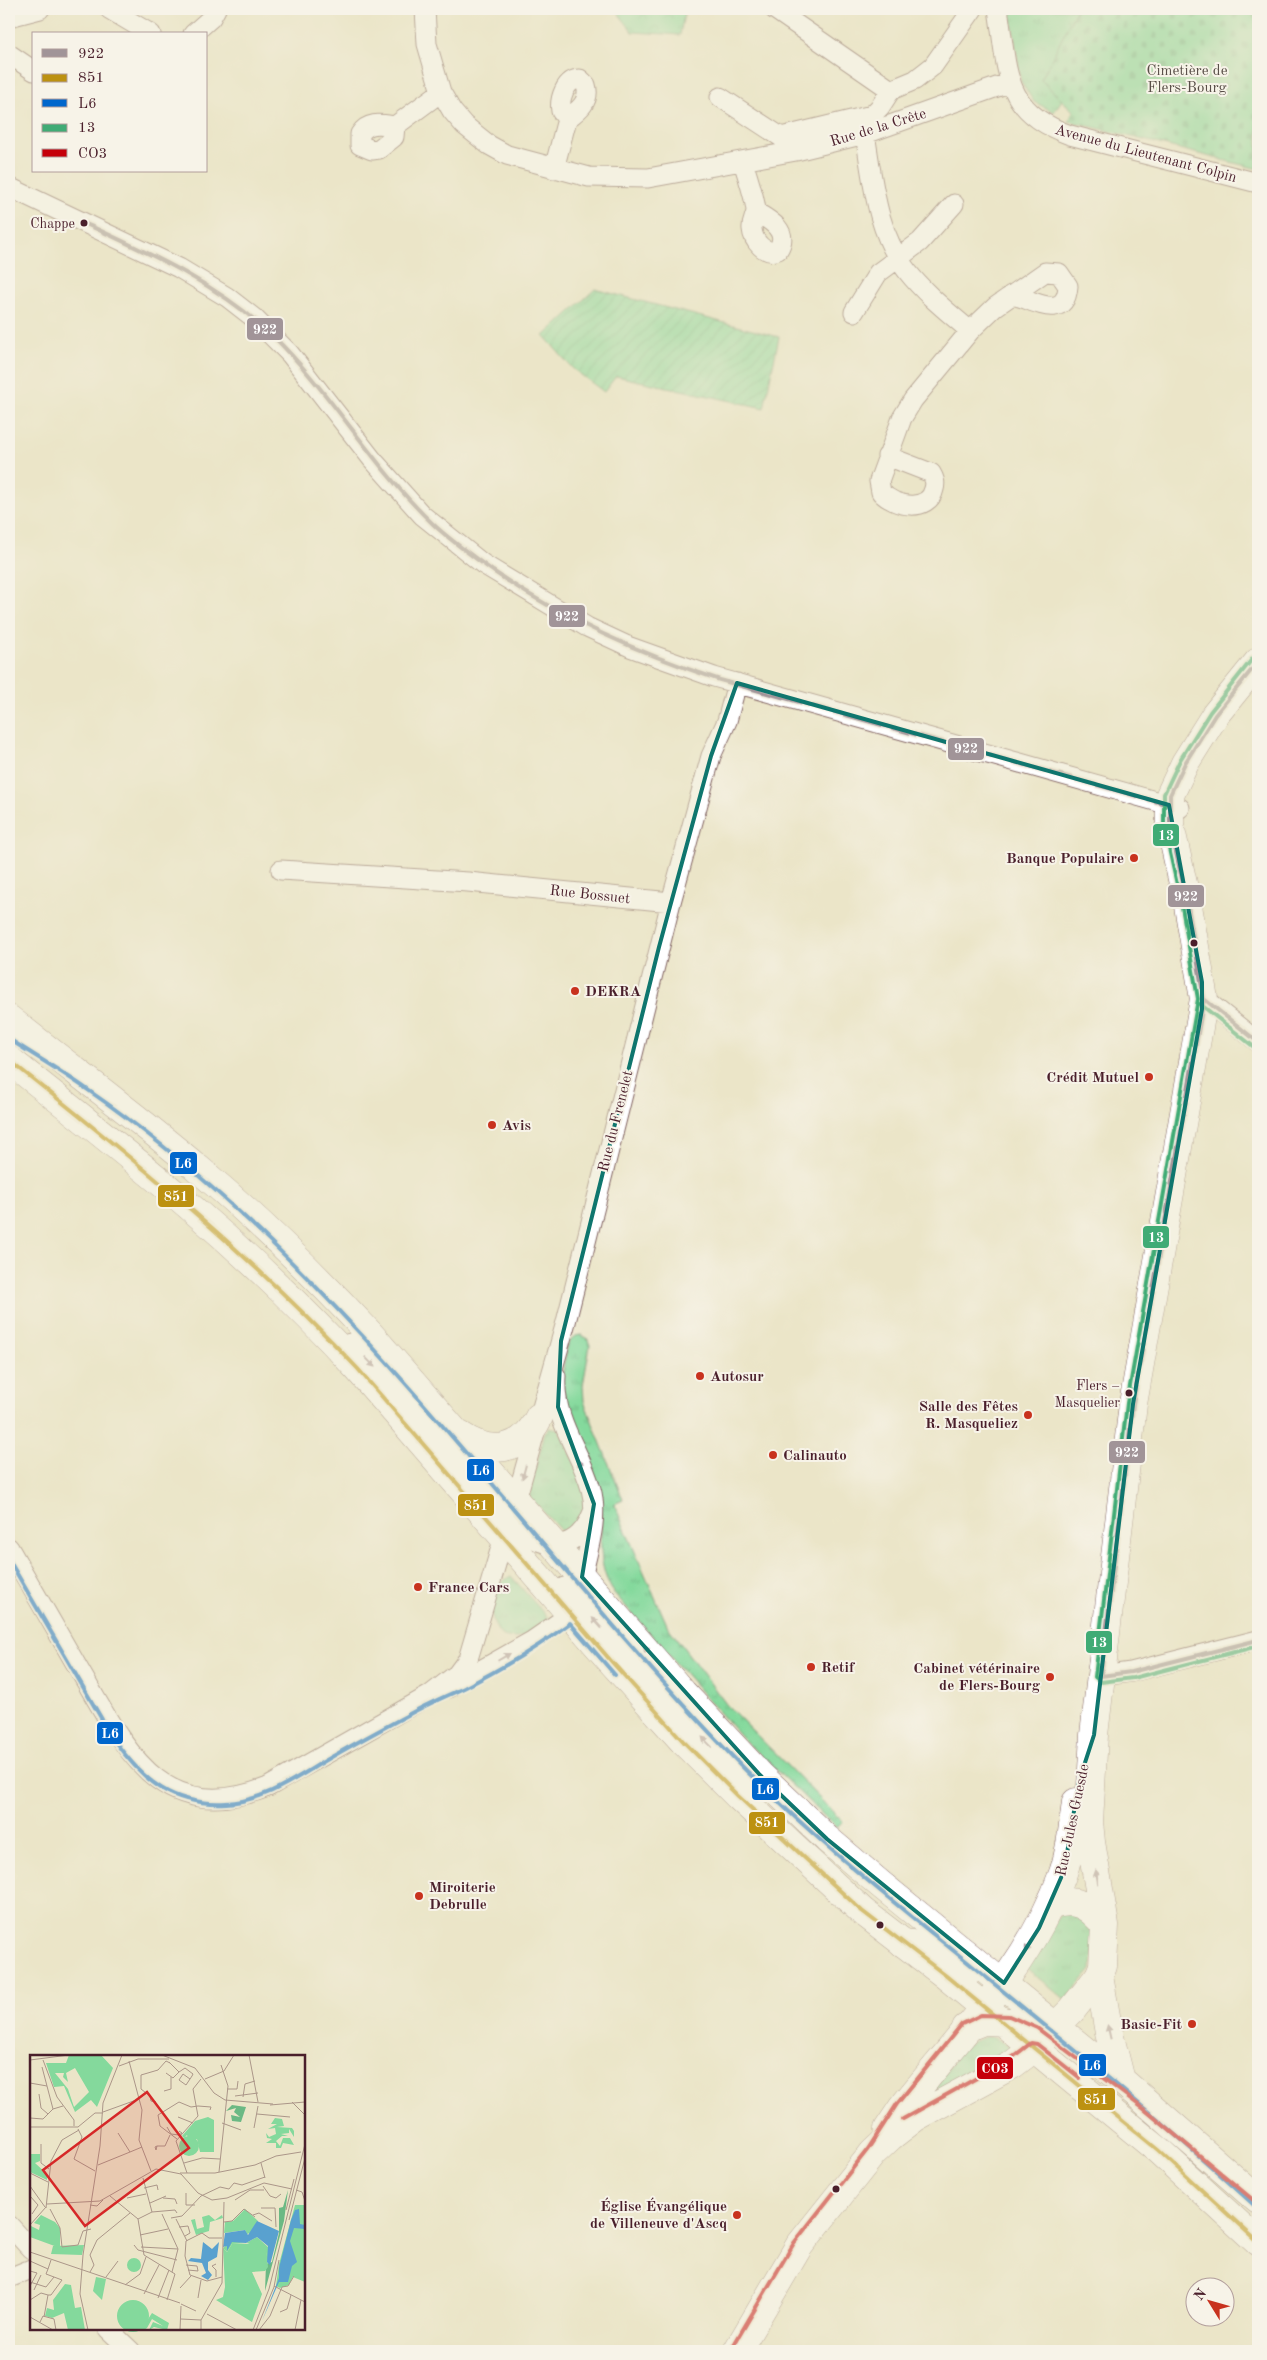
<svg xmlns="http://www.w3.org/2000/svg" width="1267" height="2360" font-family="'Old Standard TT',serif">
  <defs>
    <pattern id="grass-tufts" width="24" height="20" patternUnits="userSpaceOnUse" patternTransform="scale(1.25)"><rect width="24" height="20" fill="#84d99c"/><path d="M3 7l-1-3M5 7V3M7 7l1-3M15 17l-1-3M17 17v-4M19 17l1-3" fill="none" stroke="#74ba87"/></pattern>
    <pattern id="cemetery-stones" width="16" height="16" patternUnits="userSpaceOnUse" patternTransform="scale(1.25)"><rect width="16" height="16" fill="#84d99c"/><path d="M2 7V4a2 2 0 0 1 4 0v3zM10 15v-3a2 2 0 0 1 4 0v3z" fill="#74ba87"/></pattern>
    <pattern id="park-crowns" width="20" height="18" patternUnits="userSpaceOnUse" patternTransform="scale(1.25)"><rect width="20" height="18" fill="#84d99c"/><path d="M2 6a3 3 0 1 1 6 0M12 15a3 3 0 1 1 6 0" fill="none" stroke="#74ba87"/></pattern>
    <pattern id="garden-furrows" width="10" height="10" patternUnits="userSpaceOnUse" patternTransform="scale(1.25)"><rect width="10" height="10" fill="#84d99c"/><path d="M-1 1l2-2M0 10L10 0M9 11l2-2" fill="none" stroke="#74ba87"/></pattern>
  </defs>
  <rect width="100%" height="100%" fill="#f7f3e8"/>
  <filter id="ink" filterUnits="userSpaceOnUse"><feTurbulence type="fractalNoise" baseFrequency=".02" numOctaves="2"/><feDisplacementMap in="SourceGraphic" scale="10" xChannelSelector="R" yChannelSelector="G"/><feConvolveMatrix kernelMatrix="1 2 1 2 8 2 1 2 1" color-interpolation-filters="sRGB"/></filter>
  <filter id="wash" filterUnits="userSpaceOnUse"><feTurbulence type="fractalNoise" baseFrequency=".0096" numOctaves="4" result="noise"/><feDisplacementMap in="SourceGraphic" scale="20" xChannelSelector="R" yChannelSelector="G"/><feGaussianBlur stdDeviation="1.12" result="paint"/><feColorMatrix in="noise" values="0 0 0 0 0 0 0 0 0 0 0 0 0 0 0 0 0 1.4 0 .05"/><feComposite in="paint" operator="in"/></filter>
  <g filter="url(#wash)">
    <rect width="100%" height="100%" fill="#ebe5c8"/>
    <path fill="url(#grass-tufts)" stroke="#677c64" d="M1010 9H1077L1041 80 1062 100 1054 112 1034 102 1021 82Z
      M581 1335 587 1338 590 1345 583 1385 584 1401 623 1500 614 1504 668 1627 726 1704 843 1822 837 1828 743 1739 614 1593C592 1559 606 1529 599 1492 597 1483 591 1473 588 1464 572 1427 555 1395 566 1354 568 1344 569 1336 581 1335Z
      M549 1428 559 1430C573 1461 607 1509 566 1533L562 1532 529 1496 545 1432Z
      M511 1576 548 1618C532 1631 523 1644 501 1635 486 1618 490 1586 511 1576Z
      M1063 1910 1095 1923 1092 1969 1065 2000 1025 1967Z
      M985 2037H994L1012 2049V2054L929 2097 963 2046Z"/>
    <path fill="url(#cemetery-stones)" stroke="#677c64" d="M1077 9H1258V169L1069 121 1073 111 1041 80Z"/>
    <path fill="url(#park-crowns)" stroke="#677c64" d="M615 9H685L680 35 633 32Z"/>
    <path fill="url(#garden-furrows)" stroke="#677c64" d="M595 289 779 337 764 408 616 376 604 392 573 369 544 336Z"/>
  </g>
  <g filter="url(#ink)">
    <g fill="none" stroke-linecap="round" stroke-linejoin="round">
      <defs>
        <path id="street" d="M109 9 151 34
          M425 9 427 44 441 92 452 111 464 125 489 145 507 155 589 177 648 178 796 151 865 134 1011 82
          M774 9 891 90
          M998 9C1008 71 1002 111 1070 135L1258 183
          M9 17 40 9
          M193 34 211 18 216 9
          M9 54 34 71
          M720 97 781 137 872 115 880 107 891 90 915 80 933 66 973 9
          M395 126C381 124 368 121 360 134V145L372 150 379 149 394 137 395 126 441 92
          M865 134C873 181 876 232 907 271 925 294 948 312 970 331L913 400 902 418 879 481 881 492C894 507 929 513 934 489 936 482 934 478 931 473L887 456
          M743 161C747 176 754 194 756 210 756 216 751 222 752 229 753 241 765 256 778 250 790 231 770 220 756 212
          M554 169 567 119 561 111C559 99 565 79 580 79L586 85C591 101 579 110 567 119
          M9 187 179 268 227 297 254 318 290 354 372 459 422 515 483 564 587 627 630 647 714 677 1180 808
          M854 312 878 273 920 242 954 204
          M970 331 995 307 1045 272 1059 273 1068 286C1065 325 1028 296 1011 295
          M281 870 468 882 671 902 711 756 727 721 737 683
          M1204 999 1258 1042
          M350 1343C389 1379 427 1420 462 1461 479 1480 514 1529 534 1539 562 1553 583 1539 593 1512
          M556 1376C553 1422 580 1449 591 1489 599 1517 588 1550 582 1577
          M516 1500 566 1322 671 902
          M9 1548C33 1589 57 1631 81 1673 126 1750 161 1828 268 1787L430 1695 457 1674 468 1659 471 1649 504 1537
          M564 1587 708 1743 753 1782
          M1101 1676 1131 1672 1258 1640
          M449 1688 532 1641 571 1614
          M9 2225 31 2249
          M9 2278 31 2269
          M108 2329 131 2351"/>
        <path id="secondary" d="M1050 1906C1075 1896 1089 1906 1105 1925
          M903 1943 935 1947 968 1971
          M888 2129 902 2108C962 2033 1031 1964 1063 1873 1071 1850 1073 1825 1076 1802
          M737 2351 799 2246 873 2153 890 2137 916 2117 1012 2065 1033 2049 1072 2010 1099 1976 1103 1966 1105 1925 1091 1842 1089 1822 1094 1735 1133 1404 1204 999 1188 906 1170 825V795L1185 763 1215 715 1258 662"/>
        <path id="primary" d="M9 1019C73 1070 140 1119 202 1172 261 1222 316 1276 369 1333L683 1693 760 1775 827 1839 880 1884 1121 2080 1258 2200
          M9 1060C133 1158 252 1251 358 1369L612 1662 684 1742 738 1796 862 1911 945 1975 1158 2150 1258 2242
          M460 1435C491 1456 522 1452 539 1417
          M1099 1976 1109 2033 1121 2080
          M966 2028 983 2021 1010 2022"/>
      </defs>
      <use href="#street" stroke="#826462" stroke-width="21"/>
      <use href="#secondary" stroke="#826462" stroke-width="29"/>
      <use href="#primary" stroke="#826462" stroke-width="29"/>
      <use href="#street" stroke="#fff" stroke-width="19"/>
      <use href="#secondary" stroke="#fff" stroke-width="28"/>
      <use href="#primary" stroke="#fff" stroke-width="28"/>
      <defs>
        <path id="bus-1" d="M84 223C151 254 218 284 272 335 332 393 373 467 433 524 452 542 473 556 493 571 564 620 639 653 720 680L1169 805
          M1204 999 1258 1042
          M1101 1676 1133 1404 1204 999 1188 906 1170 825V795L1185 763 1215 715 1258 662
          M1101 1676 1131 1672 1258 1640"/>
        <path id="bus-2" d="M9 1060C132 1157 251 1255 358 1369L612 1662 684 1742 738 1796 862 1911 945 1975 1158 2150 1258 2242"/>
        <path id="bus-3" d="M9 1039C35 1056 63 1072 88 1090 140 1126 189 1166 236 1209 418 1376 561 1579 732 1756 804 1831 885 1895 965 1960 1063 2040 1161 2120 1254 2205
          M9 1560 114 1740C143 1781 173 1806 226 1803 263 1801 293 1780 323 1762 350 1746 378 1731 406 1716 425 1705 444 1697 464 1688 501 1669 537 1648 570 1623L615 1675"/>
        <path id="bus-4" d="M1253 658 1210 712 1180 760 1164 794V826L1182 907 1198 999 1127 1403 1095 1677 1101 1682 1133 1678 1258 1646
          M1200 1004 1254 1047"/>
        <path id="bus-5" d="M903 2119 1009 2060 1031 2043 1037 2044 1080 2078
          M732 2348 794 2243 868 2149 897 2104 962 2024 981 2015 1009 2016 1037 2028 1144 2109 1258 2204"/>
      </defs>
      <use href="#bus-1" stroke="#f7f3e8" stroke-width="8"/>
      <use href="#bus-2" stroke="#f7f3e8" stroke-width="8"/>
      <use href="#bus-3" stroke="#f7f3e8" stroke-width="8"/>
      <use href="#bus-4" stroke="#f7f3e8" stroke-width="8"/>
      <use href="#bus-5" stroke="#f7f3e8" stroke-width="8"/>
      <use href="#bus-1" stroke="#a19498" stroke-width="4"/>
      <use href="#bus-2" stroke="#bc9111" stroke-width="4"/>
      <use href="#bus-3" stroke="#06c" stroke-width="4"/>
      <use href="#bus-4" stroke="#40ab75" stroke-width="4"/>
      <use href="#bus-5" stroke="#c5000a" stroke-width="4"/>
    </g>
    <defs><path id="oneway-solid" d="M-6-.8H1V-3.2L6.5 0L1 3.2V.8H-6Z" transform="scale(1.25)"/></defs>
    <g fill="#ae9aa0">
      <use href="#oneway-solid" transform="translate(370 1362) rotate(46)"/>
      <use href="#oneway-solid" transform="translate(581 1466) rotate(-114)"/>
      <use href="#oneway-solid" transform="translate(524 1472) rotate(105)"/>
      <use href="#oneway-solid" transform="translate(597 1623) rotate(-132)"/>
      <use href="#oneway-solid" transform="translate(648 1652) rotate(-131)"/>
      <use href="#oneway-solid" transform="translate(504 1657) rotate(-30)"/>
      <use href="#oneway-solid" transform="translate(707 1742) rotate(-134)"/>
      <use href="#oneway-solid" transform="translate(1097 1877) rotate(-100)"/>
      <use href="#oneway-solid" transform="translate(1029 1946) rotate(121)"/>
      <use href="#oneway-solid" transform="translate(1109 2032) rotate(-103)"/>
    </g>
  </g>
  <path d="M0 0H1267V2360H0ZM737 683 1169 805 1202 982V1009L1133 1404 1094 1735 1079 1781 1064 1871 1039 1928 1004 1983 827 1839 760 1775 582 1577 594 1504 558 1407 561 1341 659 947 711 756Z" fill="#ebe5c8" fill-opacity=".55" fill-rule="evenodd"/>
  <path fill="none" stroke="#0f766e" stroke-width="4" stroke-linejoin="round" d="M737 683 1169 805 1202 982V1009L1133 1404 1094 1735 1079 1781 1064 1871 1039 1928 1004 1983 827 1839 760 1775 582 1577 594 1504 558 1407 561 1341 659 947 711 756Z"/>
  <g fill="#4a1f2b" stroke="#f7f3e8" stroke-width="2">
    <circle cx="84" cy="223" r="4.5"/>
    <circle cx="1194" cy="943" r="4.5"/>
    <circle cx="1129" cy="1393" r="4.5"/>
    <circle cx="880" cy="1925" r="4.5"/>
    <circle cx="836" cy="2189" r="4.5"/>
  </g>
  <g fill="#c8321e" stroke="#f7f3e8" stroke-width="2">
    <circle cx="1134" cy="858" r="5"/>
    <circle cx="575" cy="991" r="5"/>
    <circle cx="1149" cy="1077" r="5"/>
    <circle cx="492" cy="1125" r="5"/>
    <circle cx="700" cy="1376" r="5"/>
    <circle cx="1028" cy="1415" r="5"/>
    <circle cx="773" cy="1455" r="5"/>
    <circle cx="418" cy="1587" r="5"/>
    <circle cx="811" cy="1667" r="5"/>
    <circle cx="1050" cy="1677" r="5"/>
    <circle cx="419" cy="1896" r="5"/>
    <circle cx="1192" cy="2024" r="5"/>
    <circle cx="737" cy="2215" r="5"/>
  </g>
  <g text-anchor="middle" stroke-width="4" stroke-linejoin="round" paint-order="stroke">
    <g font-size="14" fill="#4a1f2b" stroke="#f7f3e8" text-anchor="end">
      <text x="75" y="228">Chappe</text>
      <text x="1120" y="1390">Flers –<tspan x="1120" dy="17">Masquelier</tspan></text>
    </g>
    <g font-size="15" fill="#584e47" stroke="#f7f3e8">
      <text x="1187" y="75">Cimetière de<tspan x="1187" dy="17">Flers-Bourg</tspan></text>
    </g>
    <g font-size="15" fill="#4a1f2b" stroke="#f7f3e8">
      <text transform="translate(878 127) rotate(-17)" y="5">Rue de la Crête</text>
      <text transform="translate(1146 153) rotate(15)" y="5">Avenue du Lieutenant Colpin</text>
      <text transform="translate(590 894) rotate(6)" y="5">Rue Bossuet</text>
      <text transform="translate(615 1121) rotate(-76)" y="5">Rue du Frenelet</text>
      <text transform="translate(1072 1820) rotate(-78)" y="5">Rue Jules Guesde</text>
    </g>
    <g font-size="15" font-weight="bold" fill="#4a1f2b" stroke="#f7f3e8" text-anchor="start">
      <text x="1124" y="863" text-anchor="end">Banque Populaire</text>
      <text x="585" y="996">DEKRA</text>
      <text x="1139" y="1082" text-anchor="end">Crédit Mutuel</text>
      <text x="502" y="1130">Avis</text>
      <text x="710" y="1381">Autosur</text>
      <text x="1018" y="1411" text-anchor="end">Salle des Fêtes<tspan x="1018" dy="17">R. Masqueliez</tspan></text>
      <text x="783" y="1460">Calinauto</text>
      <text x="428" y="1592">France Cars</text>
      <text x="821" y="1672">Retif</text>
      <text x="1040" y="1673" text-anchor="end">Cabinet vétérinaire<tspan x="1040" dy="17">de Flers-Bourg</tspan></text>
      <text x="429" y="1892">Miroiterie<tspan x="429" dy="17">Debrulle</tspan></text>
      <text x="1182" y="2029" text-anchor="end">Basic-Fit</text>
      <text x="727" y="2211" text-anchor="end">Église Évangélique<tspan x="727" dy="17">de Villeneuve d'Ascq</tspan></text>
    </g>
  </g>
  <g transform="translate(30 2055)">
    <rect width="275" height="275" fill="#ebe5c8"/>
    <path d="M245 63 252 64 254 71 247 72 262 73 264 76V82L259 74V78L251 79 258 81H252L246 86 250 91 253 83H260L264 90 253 88 251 93H246V88H236L242 84 237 83 236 78 239 82 246 79 245 73 238 74 247 69H241ZM179 160 185 165 192 160 193 163 180 167 179 176 166 180 161 165 165 164 167 174 174 172 172 162ZM227 182 238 192V209L236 197 220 188 202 189 197 197 193 193 202 186 216 188ZM54 190 52 200 21 199 23 191ZM122 258 139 268 137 275 124 272 119 275 123 267 133 271 122 264 117 273 114 275H111Z" fill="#84d99c"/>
    <path d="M202 50 216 52 211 67 202 66 201 60 210 62 204 57 206 53 196 56ZM258 135 254 166 235 236 236 209 242 207 249 178V153L253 152Z" fill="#6bb984"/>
    <path d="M149 91a10 10 0 1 1 20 0a10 10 0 1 1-20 0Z" fill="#84d99c"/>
    <path d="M39 0H71L83 13 67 52 61 45 45 57 34 31 24 32 16 8H36ZM45 13 59 37 44 52 38 34 25 18H34L33 22 38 27 36 18ZM1 99H10V106L5 108 17 119V125L0 117ZM265 150H275V227L263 222 259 230 250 233 246 231 249 209ZM215 154 228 166 220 178 217 179 215 175 194 178 195 167 203 166ZM11 160 25 167 30 173V193L0 182 1 171 9 175 10 170 4 168ZM97 210a7 7 0 1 1 14 0a7 7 0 1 1-14 0ZM87 261a16 16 0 1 1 32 0a16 16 0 1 1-32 0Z" fill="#84d99c" fill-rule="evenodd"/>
    <path d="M178 62 184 65V97H170L167 84 159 86 157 80 154 83 152 81 165 66ZM217 157 223 163 212 173 206 166ZM227 185 236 191 238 212 235 216 222 217 232 239 222 267 186 245 193 242 195 232 193 193 197 197 202 189H217ZM66 222 76 224 72 245 63 236ZM35 229 41 230 45 253 51 252 55 275H38L34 258 22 263 15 261 17 253 24 255 23 245Z" fill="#84d99c"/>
    <path d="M269 154 270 169 275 170V174L264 173 260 186 267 207 262 211 258 227H249L232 266 249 223V213L261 165 265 155ZM227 166 249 176 240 210 237 207 238 191 227 182 216 188 202 187 197 196V191L193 192 195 178 215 175 218 180ZM173 187 182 194 189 187 187 202 178 207V215L182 220 178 225 171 221 176 218 172 208 158 206 161 203 171 204Z" fill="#59a1cf"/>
    <path fill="none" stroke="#ab9689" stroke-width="1" d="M132 0 165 13 184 38 195 45 243 49M219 0 228 47M0 5 39 0M13 5 27 42 44 65V71M99 6 112 55 109 85 121 116M89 11 108 4H139M12 12 23 54M149 17 155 13 163 19 162 21 156 30 149 25 153 19 160 24M136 18 143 23 149 17 139 7M175 24 194 16 204 0M0 28 17 31M197 34H207L208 26M134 36 141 34V22M9 39 11 53 18 59M205 41 228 38M213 42 215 29 225 26M126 47 121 46 120 41 111 34V20L128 15 136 6 140 8M262 47 275 60M240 50 275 47M168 51 181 52 180 55M73 57 109 44M227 59 260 62M148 62 163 68M0 63 13 64 23 54 33 51M192 68 211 75M0 72H48L65 58H73M137 72 141 79 149 80 152 78 149 76M224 73 228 51M48 74 52 82 44 104 65 116M88 78 100 97 112 92M147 84 130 71 128 60 149 47 161 52 168 51M11 89V108L19 114M127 91 126 95 125 92 127 91H135L140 80M154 108 172 103 190 104M231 108 235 123M68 110 100 97M189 117 198 31 191 10M0 118 18 127M150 118H185L225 110 246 101 271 97M157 118 146 86 168 61 163 34 171 24M113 123 122 157M0 131 15 152M233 131 240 141 246 143 251 139M114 133 127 130 128 135M266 135 272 137 275 146M156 138V150H165M0 141 8 150 2 159M80 141 108 164M97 143 116 139M133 143 145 144 147 149M205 145 220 135H234M120 148 136 141M17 149 70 146 126 114 151 119 168 138 182 145 197 143 234 128 262 134M60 150 67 151 73 145M16 153 21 106 32 85 49 75M231 153H245L246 172M20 154 30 173 32 192 48 190 53 176 61 174M256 155 264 124M122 157 145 155 147 158M132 159 148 194 142 217M223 160 229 158 242 166M141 163 152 161 171 141 190 132 199 134 204 128 212 130 235 122M108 164 114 200 145 219 137 245M108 164 122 157M146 164 157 186M259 165 275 103M194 167 202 166 214 154 225 162M0 170 16 152M149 172 158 171 160 178 155 181M110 180 138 174M192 183H179L172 178 156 186 155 201 160 220 177 226 192 222M104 190 108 195 147 205M111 192 148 194M0 197 150 248M0 206 18 214 21 205M156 210 167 211 168 216 158 215M0 216 7 218 0 231M60 217 64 210 60 200 67 185 100 158M76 222 88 206M186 222V215L182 211 186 209M0 227 16 232 24 222M95 230 110 219 116 202M244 231 275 247M150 233 161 221M4 235 11 220M114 239 129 210M18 240H21L32 225 16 219 18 214M128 243 139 215M168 243 171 225M0 245 11 238 18 240 14 262M151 249 166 256M250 257 257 254 261 240M177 259 207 275M0 262 23 275M151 264 171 265M10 267 13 261 24 264 26 275M58 275 50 239 53 200 70 91 73 48 92 0M150 275 151 251M171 275V265L192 228 194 147M223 275 239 234 275 89M226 275 244 232 249 205M229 275 240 261 252 232 258 231 264 221M265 275 271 245"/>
    <path fill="#d62828" fill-opacity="0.15" stroke="#d62828" stroke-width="2.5" d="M117 37 159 93 55 171 13 115Z"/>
    <rect width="275" height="275" fill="none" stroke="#4a1f2b" stroke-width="2.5"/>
  </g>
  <g stroke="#f7f3e8" stroke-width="2">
    <rect x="246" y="317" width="38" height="24" rx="5" fill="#a19498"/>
    <rect x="548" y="604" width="38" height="24" rx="5" fill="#a19498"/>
    <rect x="947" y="737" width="38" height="24" rx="5" fill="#a19498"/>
    <rect x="1152" y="823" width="28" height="24" rx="5" fill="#40ab75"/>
    <rect x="1167" y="884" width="38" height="24" rx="5" fill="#a19498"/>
    <rect x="169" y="1151" width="29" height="24" rx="5" fill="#06c"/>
    <rect x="157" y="1184" width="38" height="24" rx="5" fill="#bc9111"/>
    <rect x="1142" y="1225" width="28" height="24" rx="5" fill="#40ab75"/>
    <rect x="1108" y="1440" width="38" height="24" rx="5" fill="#a19498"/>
    <rect x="466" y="1458" width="29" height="24" rx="5" fill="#06c"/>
    <rect x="457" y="1493" width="38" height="24" rx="5" fill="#bc9111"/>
    <rect x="1085" y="1630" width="28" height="24" rx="5" fill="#40ab75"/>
    <rect x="96" y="1721" width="28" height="24" rx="5" fill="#06c"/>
    <rect x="751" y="1777" width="29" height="24" rx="5" fill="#06c"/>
    <rect x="748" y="1811" width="38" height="24" rx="5" fill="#bc9111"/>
    <rect x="1078" y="2053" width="29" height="24" rx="5" fill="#06c"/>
    <rect x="976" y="2056" width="38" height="24" rx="5" fill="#c5000a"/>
    <rect x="1077" y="2087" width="39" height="24" rx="5" fill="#bc9111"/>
  </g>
  <g font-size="14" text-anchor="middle" font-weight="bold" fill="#fff">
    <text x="265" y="334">922</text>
    <text x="567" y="621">922</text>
    <text x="966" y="753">922</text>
    <text x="1166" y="840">13</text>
    <text x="1186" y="901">922</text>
    <text x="183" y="1168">L6</text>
    <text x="176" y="1201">851</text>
    <text x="1156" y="1242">13</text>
    <text x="1127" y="1457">922</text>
    <text x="481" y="1475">L6</text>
    <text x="476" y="1510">851</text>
    <text x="1099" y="1647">13</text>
    <text x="110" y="1738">L6</text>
    <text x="765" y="1794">L6</text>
    <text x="767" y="1827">851</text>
    <text x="1092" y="2070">L6</text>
    <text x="995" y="2073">CO3</text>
    <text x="1096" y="2104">851</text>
  </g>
  <rect width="1267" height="2360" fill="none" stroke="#f7f3e8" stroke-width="30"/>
  <rect x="32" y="32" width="175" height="140" fill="#f7f3e8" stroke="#b29e9c"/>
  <rect x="42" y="49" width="25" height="8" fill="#a19498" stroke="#b29e9c"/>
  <text x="78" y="58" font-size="15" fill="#4a1f2b">922</text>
  <rect x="42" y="74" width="25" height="8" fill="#bc9111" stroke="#b29e9c"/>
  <text x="78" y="82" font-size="15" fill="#4a1f2b">851</text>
  <rect x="42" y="99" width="25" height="8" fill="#0066cc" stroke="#b29e9c"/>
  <text x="78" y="108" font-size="15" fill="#4a1f2b">L6</text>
  <rect x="42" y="124" width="25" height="8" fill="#40ab75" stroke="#b29e9c"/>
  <text x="78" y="132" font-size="15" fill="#4a1f2b">13</text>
  <rect x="42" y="149" width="25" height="8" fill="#c5000a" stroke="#b29e9c"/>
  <text x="78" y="158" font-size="15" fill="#4a1f2b">CO3</text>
  <g transform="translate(1210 2302) rotate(307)"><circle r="24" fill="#f7f3e8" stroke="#b29e9c"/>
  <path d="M0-4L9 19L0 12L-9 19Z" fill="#c8321e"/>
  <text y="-8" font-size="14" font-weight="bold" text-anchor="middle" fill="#4a1f2b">N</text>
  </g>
</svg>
